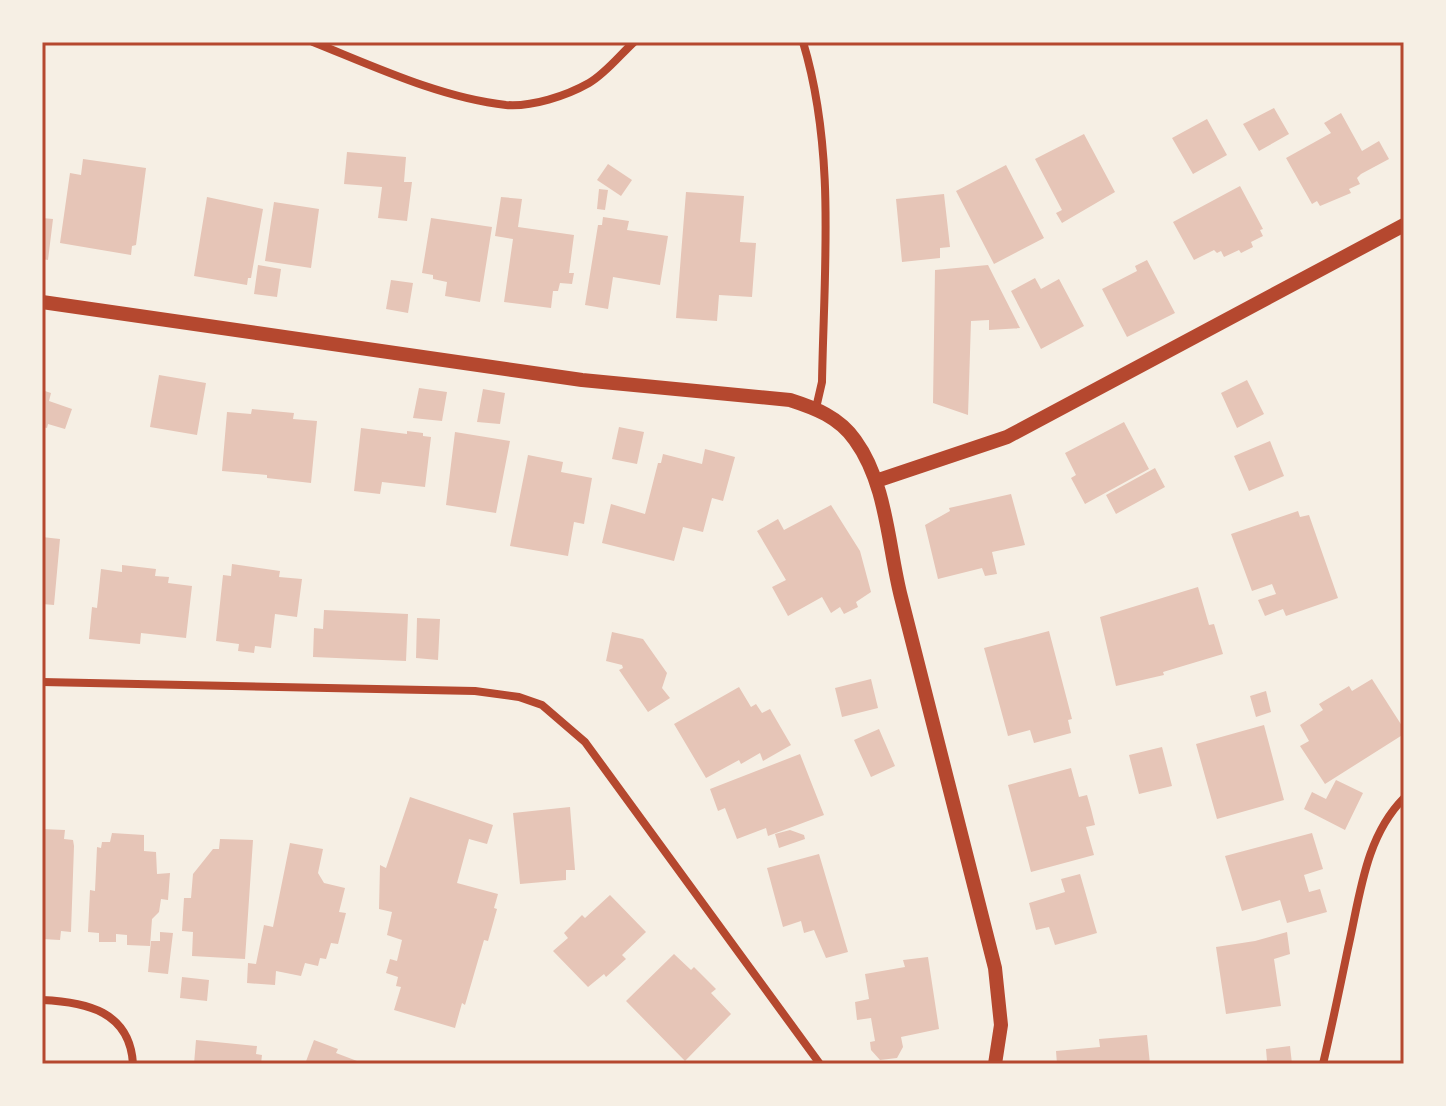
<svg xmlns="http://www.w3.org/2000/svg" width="1446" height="1106" font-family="'Sofia Sans Condensed',sans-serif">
  <rect width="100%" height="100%" fill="#f6efe4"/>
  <path fill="#e6c5b7" d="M1274 108 1289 134 1259 151 1243 124Z
    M1341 113 1362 151 1379 141 1389 159 1361 174 1357 178 1360 184 1349 189 1351 193 1320 206 1317 201 1312 204 1286 158 1331 133 1324 123Z
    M1207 119 1227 155 1193 174 1172 138Z
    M1084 134 1115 192 1062 223 1056 213 1062 210 1035 159Z
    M347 152 406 157 404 182H412L407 221 378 218 382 187 344 184Z
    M83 159 146 168 136 245 132 246 131 255 60 243 70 173 81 175Z
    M608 164 632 180 621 196 597 180Z
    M1006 165 1044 238 994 264 956 191Z
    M1240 186 1263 229 1260 230 1263 236 1251 242 1253 247 1241 253 1239 250 1224 257 1221 251 1217 253 1214 250 1194 260 1173 222Z
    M599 189 608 190 605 210 597 209Z
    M686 192 744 196 740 242 756 243 752 297 719 295 717 321 676 318Z
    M944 194 950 247 940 248V258L902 262 896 199Z
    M207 197 263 209 251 278H248L247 285 194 276Z
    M501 197 522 199 518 227 574 235 569 273H574L572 284 560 283 558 291H553L551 308 504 302 513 239 495 236Z
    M274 202 319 209 311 268 265 261Z
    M603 217 629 221 627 230 668 236 660 285 613 277 608 309 585 305 598 225H602Z
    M42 218 53 219 48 260 42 259Z
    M431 218 492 227 480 302 445 296 447 282 433 279V275L422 273Z
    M1147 260 1175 313 1127 337 1102 289 1137 271 1135 266Z
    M258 265 281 269 277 297 254 294Z
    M988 265 1020 328 989 330V320L971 321 968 415 933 403 935 270Z
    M1035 278 1041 289 1059 279 1084 326 1041 349 1011 291Z
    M391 280 413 283 408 313 386 309Z
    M159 375 206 383 197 435 150 427Z
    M1247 380 1264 414 1237 428 1221 393Z
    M419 388 447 392 442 421 413 418Z
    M483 389 505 393 500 424 477 422Z
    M42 390 51 393 49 401 72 409 65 429 48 424 47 428 42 427Z
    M252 409 294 413 293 419 317 421 311 483 267 478V475L222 471 227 412 251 414Z
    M1124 422 1149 469 1085 504 1071 478 1076 475 1065 453Z
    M619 427 644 432 637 464 612 459Z
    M361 428 407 434V431L423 433V436L431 437 425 487 382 482 380 494 354 491Z
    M455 432 510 441 496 513 446 505Z
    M1270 441 1284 476 1249 491 1234 456Z
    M705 449 735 457 723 501 712 498 703 532 683 527 674 561 602 543 611 504 645 514 658 463H661L663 454 702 464Z
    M528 455 563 462 561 472 592 478 584 524 574 522 568 556 510 546Z
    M1155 468 1165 487 1116 514 1106 495Z
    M1011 494 1025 545 992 552 997 574 985 576 982 568 938 579 925 525 950 511 949 508Z
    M831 505 860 551 871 592 856 602 858 607 844 614 840 607 831 613 822 597 788 616 772 587 786 580 757 531 778 519 784 530Z
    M1298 511 1300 517 1309 515 1338 598 1286 616 1283 609 1265 616 1258 600 1276 594 1272 584 1252 591 1231 534Z
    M42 537 60 539 54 605 42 604Z
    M232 564 280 571 279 577 302 579 297 617 275 614 271 648 255 646 254 653 238 651 239 644 216 641 223 575 231 576Z
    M122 565 156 569 155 576 169 577 168 583 192 586 186 638 141 633 140 644 89 639 92 607 97 608 101 569 122 572Z
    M1198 587 1209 625 1214 624 1223 654 1163 672 1164 675 1116 686 1100 617Z
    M324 610 408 614 406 661 313 657 314 628 323 629Z
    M417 618 440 619 438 660 416 658Z
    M1049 631 1072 719 1068 720 1071 733 1034 743 1030 730 1008 736 984 648Z
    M612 632 643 639 667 673 662 688 670 698 648 712 619 670 623 668 622 665 606 661Z
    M871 679 878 708 842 717 835 688Z
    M1372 679 1404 729V734L1325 784 1300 746 1309 741 1300 725 1323 710 1319 704 1349 686 1352 691Z
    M739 687 751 707 756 704 762 713 770 709 791 745 763 761 760 753 741 764 739 760 706 778 674 724Z
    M1266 691 1271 712 1256 717 1250 696Z
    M1264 725 1284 800 1217 819 1196 744Z
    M879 729 895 766 871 777 854 740Z
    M1162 747 1172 786 1139 794 1129 755Z
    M800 754 824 815 768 836 766 828 737 839 725 808 718 811 710 789Z
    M1071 768 1079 797 1087 795 1091 809 1095 825 1086 827 1094 855 1031 872 1008 785Z
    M1336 780 1363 793 1345 830 1304 809 1312 792 1326 799Z
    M410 797 493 825 487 844 469 839 457 883 498 894 494 908 497 909 488 941 484 940 465 1005 462 1003 455 1028 394 1010 401 987 396 986 398 977 386 973 390 959 397 961 402 940 387 935 392 912 379 909 380 865 386 868Z
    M570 807 575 870H566V880L520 884 513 813Z
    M42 829 65 830 64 839 73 840 74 846 71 932 61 931 60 940 42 939Z
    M790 830 804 835 805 839 779 848 775 834Z
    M112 833 144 835V851L156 852 157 874 170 873 168 900 161 899 159 912 152 919 150 946 127 945V935L116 934V942H99V933L88 932 90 890 95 891 97 847 101 848 102 842H110Z
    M1312 833 1323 869 1304 875 1309 892 1320 889 1327 912 1287 923 1280 900 1242 911 1225 856Z
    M220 839 253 840 245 959 192 956 193 932 182 931 184 898H191L193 874 213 849H219Z
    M290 843 323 849 318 873 324 883 345 888 339 912 346 913 338 944 331 943 326 959 320 958 318 966 305 963 301 976 276 971 275 985 247 983 248 963 256 964 264 925 273 927Z
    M819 854 848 952 826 958 814 930 804 933 801 921 783 927 767 868Z
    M1080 874 1097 933 1055 945 1049 927 1036 930 1029 903 1065 892 1061 879Z
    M610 895 646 932 622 955 626 959 606 977 604 974 588 987 553 951 568 938 564 933 582 915 585 918Z
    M160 932 173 933 168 974 148 972 151 941H160Z
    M1287 932 1290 954 1274 959 1281 1006 1226 1014 1216 947 1255 941Z
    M674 954 691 970 694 967 716 989 711 993 731 1014 685 1061 626 1001Z
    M928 957 939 1029 901 1037 903 1047 897 1058 880 1060 871 1050 870 1042 875 1041 871 1018 857 1020 855 1002 869 999 865 974 905 967 903 960Z
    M182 977 209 980 207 1001 180 998Z
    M1147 1035 1150 1064H1057L1056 1051 1100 1047 1099 1039Z
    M196 1040 257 1046 256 1054 262 1055 261 1064H194Z
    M314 1040 338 1049 336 1053 365 1064H305Z
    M1290 1046 1292 1064H1254L1253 1062 1267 1061 1266 1049Z"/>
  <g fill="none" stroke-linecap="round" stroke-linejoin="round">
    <path stroke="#b5482f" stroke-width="8" d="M313 42C373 66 441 98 506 105 532 107 566 96 589 83 605 74 620 55 634 42
      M803 42C836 151 824 269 822 382L816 408
      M42 682 475 691 519 697 542 705 585 742 820 1064
      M42 1000C86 1002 130 1011 133 1064
      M1323 1064C1332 1025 1340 987 1348 948 1360 896 1365 837 1404 798"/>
    <path stroke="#b5482f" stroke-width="14" d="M42 302 582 380 790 400C815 408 839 417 855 440 887 484 888 546 901 597 932 721 964 844 995 968L1001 1025 995 1064
      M876 481 1007 437 1404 225"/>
  </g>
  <rect width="1446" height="1106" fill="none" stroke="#f6efe4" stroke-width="88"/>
  <rect x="44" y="44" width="1358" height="1018" fill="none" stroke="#b5482f" stroke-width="3"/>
</svg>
